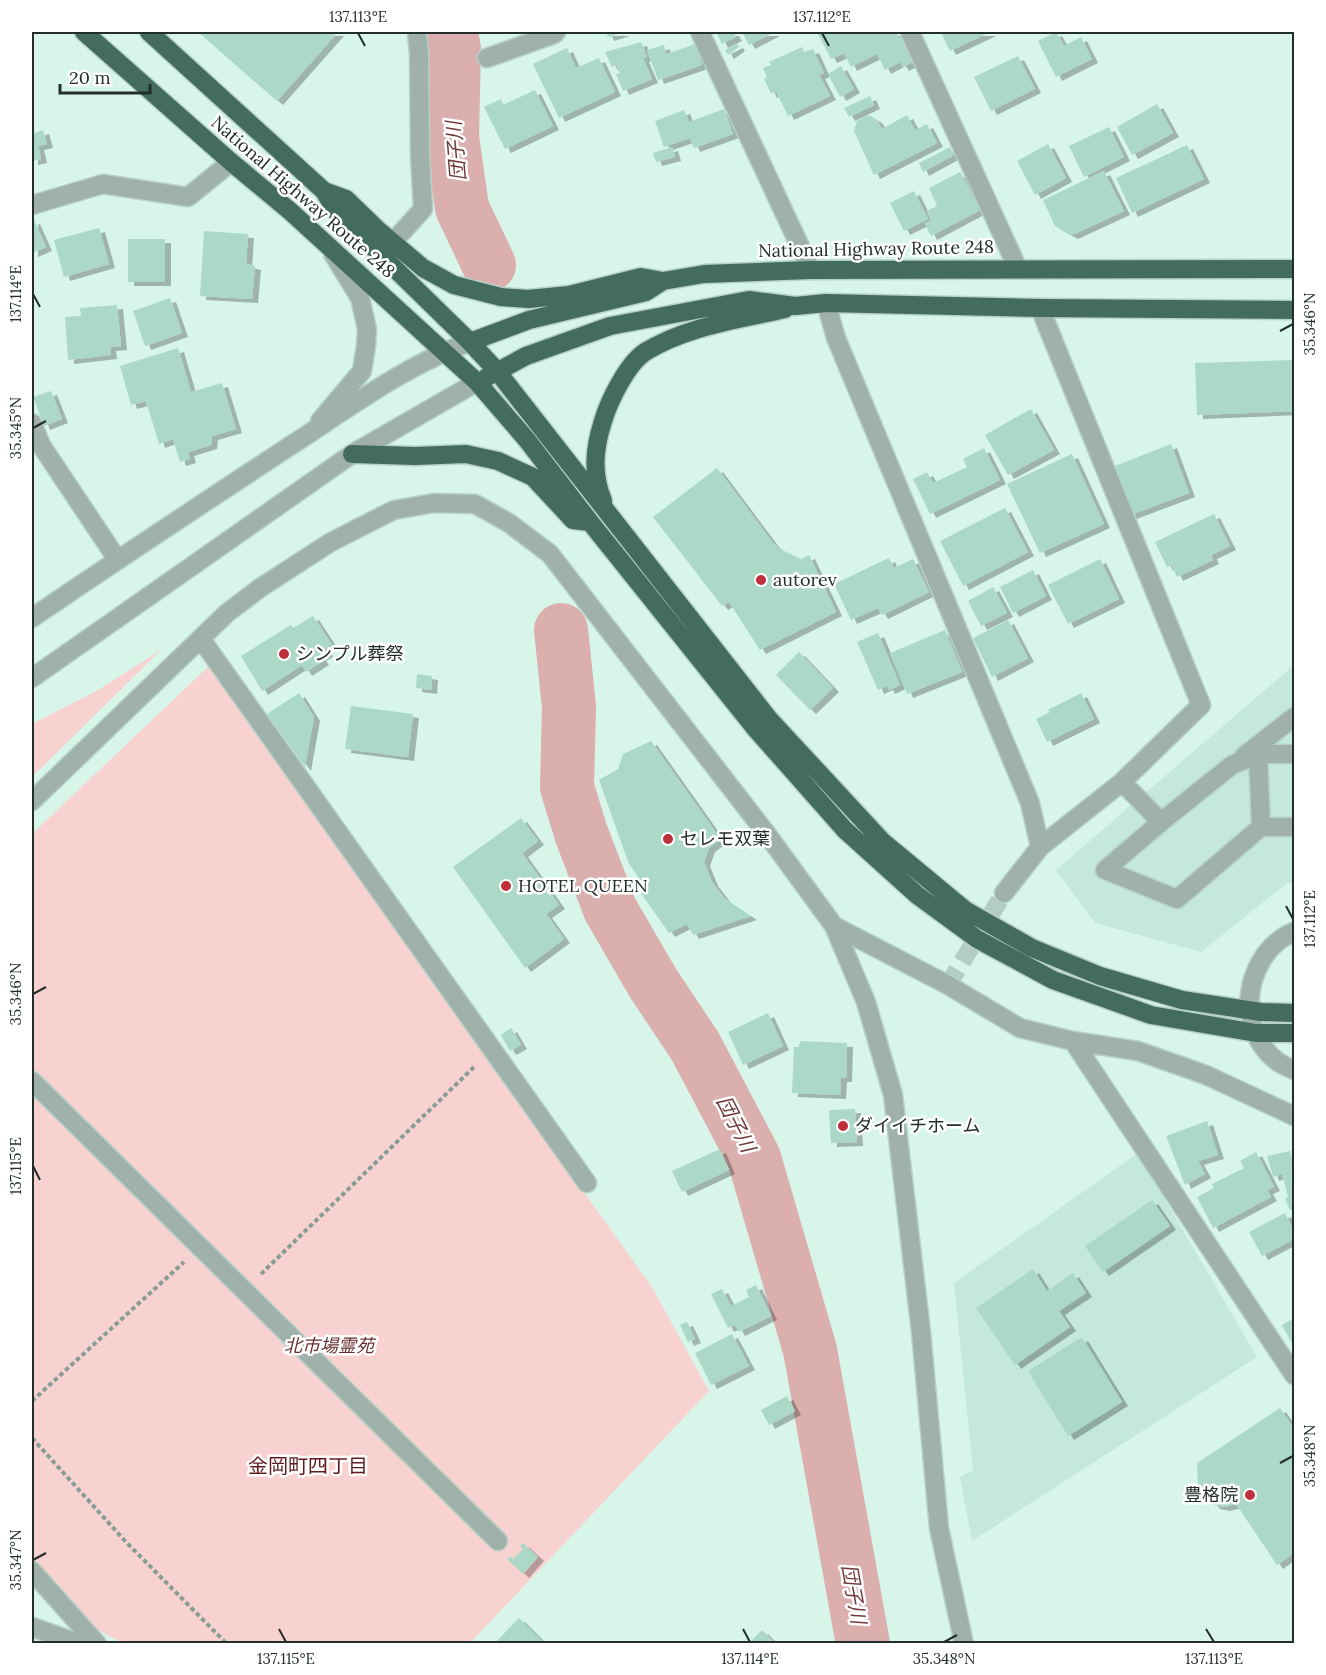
<svg xmlns="http://www.w3.org/2000/svg" width="1326" height="1675" font-family="Lora,'Noto Sans JP',serif">
  <defs>
    <filter id="shadow"><feDropShadow dx="6" dy="4" stdDeviation="0" flood-color="#0004"/></filter>
  </defs>
  <rect width="100%" height="100%" fill="#d8f5ea"/>
  <path fill="#c4e8db" d="M1294 665V883H1287L1201 952 1095 923 1056 870Z
    M1138 1153 1257 1357 972 1541 960 1477 973 1470 954 1283Z"/>
  <path fill="#f8d2d0" d="M161 650 32 777V724L98 690Z
    M211 664 491 1063 652 1287 709 1391 470 1643H122L82 1621 32 1564V834Z"/>
  <g fill="none" stroke-linecap="round" stroke-linejoin="round">
    <path stroke="#daafad" stroke-width="54" d="M451 32 454 49 452 137 462 208 489 265
      M561 630 569 707 567 787 581 833 610 909 653 983 695 1046 754 1158 810 1350 863 1644"/>
  </g>
  <path fill="#acd8c8" filter="url(#shadow)" d="M198 32H338L277 101Z
    M606 32H624L608 37Z
    M716 32H733L736 37 722 44Z
    M742 32H774L749 45Z
    M817 32H896L900 39 902 38 913 62 903 67 900 62 885 70 877 54 851 67 844 53 831 59Z
    M941 32H990L950 51Z
    M1056 32 1064 46 1081 37 1092 59 1056 77 1038 41Z
    M641 42 647 57 643 58 652 79 623 91 616 74 620 73 617 65 612 67 605 52Z
    M695 44 702 65 658 80 647 50 664 45 666 54Z
    M737 44 739 47 728 55 725 50Z
    M802 47 804 52 813 49 824 73 819 75 830 96 788 116 776 91 771 94 764 79 767 77 763 68 771 65 769 62Z
    M567 48 576 68 599 58 615 92 559 118 533 64Z
    M1018 56 1035 89 991 111 974 77Z
    M841 66 854 89 840 97 828 74Z
    M535 90 553 126 505 149 484 107 501 99 503 105Z
    M870 96 874 105 849 117 844 108Z
    M1157 104 1173 133 1132 155 1117 127Z
    M724 109 733 134 694 148 690 138 664 147 655 121 684 110 689 122Z
    M907 115 915 130 927 124 937 143 874 175 854 131 857 121 866 116H871L877 120 882 129Z
    M1109 127 1124 157 1084 177 1069 146Z
    M43 130 47 144 38 146 41 159 32 161V134Z
    M1048 144 1066 178 1035 195 1017 161Z
    M1187 145 1204 179 1132 213 1116 178Z
    M672 147 675 157 656 162 653 153Z
    M950 147 954 155 923 172 919 163Z
    M1104 171 1124 211 1072 235 1055 226 1043 200Z
    M960 172 980 210 931 236 925 224 931 220 927 211 937 206 929 188Z
    M914 191 928 219 904 231 890 203Z
    M34 220 46 247 32 253V221Z
    M99 228 109 264 64 277 54 240Z
    M204 231 248 234 246 264 255 266 252 299 200 296Z
    M128 239H165V282H128Z
    M170 298 182 333 145 346 133 311Z
    M117 305 121 346 110 347 111 355 68 360 65 317 81 316 80 308Z
    M178 348 191 392 222 383 236 429 212 436 211 445 188 452 190 459 180 462 173 439 159 444 146 401 131 405 120 366Z
    M1294 360V411L1197 415 1195 363Z
    M51 391 62 419 44 426 33 397Z
    M1031 409 1054 450 1008 475 985 435Z
    M1171 444 1189 493 1128 516 1110 468Z
    M984 448 1000 480 930 514 913 479 927 472 933 483 967 467 963 459Z
    M1072 454 1104 524 1040 553 1007 484Z
    M717 468 773 543 780 549 801 559 809 555 836 612 760 650 729 602 722 606 653 517Z
    M1005 508 1028 552 963 586 940 541Z
    M1214 514 1230 546 1211 555 1213 560 1177 577 1172 565 1167 567 1155 542Z
    M889 558 894 568 913 559 929 592 882 615 878 608 851 620 834 584Z
    M1100 559 1119 599 1068 624 1048 585Z
    M1033 570 1046 596 1013 613 1000 587Z
    M993 587 1007 613 981 626 968 601Z
    M313 616 332 645 325 649 327 653 320 657 323 661 306 672 302 665 262 691 241 656 291 625 293 628Z
    M1008 620 1028 658 992 677 973 638Z
    M945 630 962 672 907 694 890 653Z
    M878 633 900 685 889 690 887 686 878 690 857 642Z
    M799 652 833 688 810 710 776 675Z
    M417 674 432 676 431 690 416 688Z
    M299 693 314 717 305 767 267 714Z
    M1081 693 1094 719 1047 742 1036 719 1050 712 1048 710Z
    M351 706 413 714 408 757 345 749Z
    M651 741 717 834 714 836 717 842 709 848 704 862 712 882 725 899 751 916 693 935 687 924 669 933 640 892 646 888 629 864 599 780 618 769 623 754Z
    M521 818 538 841 522 853 559 905 546 914 564 939 525 968 453 867Z
    M768 1013 783 1046 743 1065 728 1032Z
    M511 1028 521 1045 510 1051 501 1035Z
    M800 1041 847 1043 846 1078H841L840 1095 792 1093 794 1047H799Z
    M855 1109 857 1142 831 1143 829 1110Z
    M1207 1121 1218 1155 1198 1161 1205 1174 1185 1185 1166 1136Z
    M720 1149 729 1170 682 1192 672 1171Z
    M1290 1151 1294 1166V1209L1290 1210 1285 1199 1288 1197 1282 1174 1273 1177 1267 1156Z
    M1256 1152 1274 1187 1267 1190 1271 1197 1213 1228 1197 1197 1214 1188 1212 1184 1244 1168 1240 1161Z
    M1152 1200 1170 1226 1103 1272 1085 1246Z
    M1285 1213 1294 1232V1239L1262 1256 1249 1232Z
    M1033 1269 1047 1291 1073 1273 1086 1293 1059 1311 1070 1327 1015 1365 976 1308Z
    M756 1285 771 1316 739 1332 735 1325 728 1328 711 1294 722 1289 731 1306 749 1297 746 1290Z
    M1294 1318V1347L1282 1325Z
    M687 1322 695 1339 688 1342 680 1325Z
    M732 1334 749 1366 711 1385 695 1353Z
    M1082 1337 1122 1402 1068 1436 1028 1371Z
    M787 1396 795 1411 769 1425 761 1410Z
    M1280 1408 1294 1429V1553L1277 1565 1236 1504 1224 1507 1214 1505 1198 1486 1197 1463Z
    M523 1543 538 1557 523 1574 507 1559 510 1556 513 1559 523 1549 520 1546Z
    M519 1618 545 1644H494Z
    M762 1630 776 1644H748Z"/>
  <g fill="none" stroke-linecap="round" stroke-linejoin="round">
    <path stroke="#b4cdc4" stroke-width="18" stroke-dasharray="18 9" stroke-linecap="butt" d="M948 985 1004 893"/>
    <defs>
      <path id="minor" d="M700 32 811 270
        M910 32 1018 269
        M487 58 554 34 556 32
        M32 205 103 184 188 197 231 162
        M392 243 423 209 420 156 419 53 417 32
        M826 303 836 338 1030 803 1040 847 1004 893
        M320 421 362 371 366 346 367 329 360 298 333 254
        M32 423 41 445 117 559
        M32 618C118 559 205 502 293 444 350 407 406 365 470 342
        M201 639 587 1183
        M32 678 352 454 477 382
        M1258 754 1261 827
        M1294 754H1258L1232 765 1161 822 1105 870 1177 899 1261 827H1294
        M1244 756 1294 717
        M1122 782 1161 822
        M32 801 227 613 260 588 331 542 394 510 434 503 475 504 509 523 550 554 766 833 834 926 866 1002 893 1095 921 1332 939 1528 964 1644
        M1040 847 1122 782 1201 705 1040 308
        M834 926 948 985 1020 1028 1073 1041 1138 1051 1206 1075 1294 1116
        M1294 932C1282 936 1270 947 1263 958 1242 991 1245 1037 1278 1062 1283 1065 1289 1068 1294 1070
        M1073 1041 1294 1375
        M32 1081 498 1541
        M32 1571 97 1644
        M32 1627 80 1644"/>
      <path id="highway" d="M84 32 231 162 290 211 477 382 527 440 590 522 754 727 845 830 917 895 977 939 1053 980 1151 1015 1256 1033H1294
        M149 32 324 191 336 211 470 342 497 371 769 719 883 842 965 910 1032 948 1100 976 1182 1000 1261 1012 1294 1013
        M324 191 346 199 377 229 423 268 454 285 501 297 528 299 569 295 641 277 663 281
        M470 342 529 320 646 292 663 281 704 274 811 270 1294 269
        M487 377 526 356 610 326 749 300 795 306 826 303 1040 308 1294 310
        M352 454 415 456 466 454 498 461 533 477 573 520 590 522
        M603 501C592 474 594 449 603 421 609 401 627 364 645 352 687 326 738 320 785 309"/>
    </defs>
    <use href="#minor" stroke="#b7d1c7" stroke-width="21"/>
    <use href="#highway" stroke="#b7d1c7" stroke-width="21"/>
    <path stroke="#879c95" stroke-width="4" stroke-dasharray="4.5 3" stroke-linecap="butt" d="M261 1274 475 1066
      M32 1401 184 1262
      M32 1438 126 1542 227 1644"/>
    <use href="#minor" stroke="#9fb1aa" stroke-width="18"/>
    <use href="#highway" stroke="#446c5e" stroke-width="18"/>
  </g>
  <path fill="none" stroke="#232e2a" stroke-width="2" d="M358 33 365 46M822 33 829 46M33 294 40 307M1280 331 1293 324M33 428 46 421M1286 906 1293 919M33 994 46 987M33 1166 40 1180M1280 1463 1293 1456M33 1560 46 1553M279 1629 286 1642M743 1629 750 1642M1206 1629 1214 1642M944 1642 957 1635"/>
  <g fill="#bf2f3c" stroke="#fff" stroke-width="2">
    <circle cx="761" cy="580" r="6"/>
    <circle cx="284" cy="654" r="6"/>
    <circle cx="668" cy="839" r="6"/>
    <circle cx="506" cy="886" r="6"/>
    <circle cx="843" cy="1126" r="6"/>
    <circle cx="1250" cy="1495" r="6"/>
  </g>
  <g text-anchor="middle" stroke-width="5" stroke-linejoin="round" paint-order="stroke">
    <g font-size="18" fill="#232e2a" stroke="#fff">
      <text transform="translate(303 197) rotate(41)" y="6">National Highway Route 248</text>
      <text transform="translate(876 249) rotate(-1)" y="6">National Highway Route 248</text>
    </g>
    <g font-size="18" fill="#232e2a" stroke="#fff" text-anchor="start">
      <text x="773" y="586">autorev</text>
      <text x="296" y="660">シンプル葬祭</text>
      <text x="680" y="845">セレモ双葉</text>
      <text x="518" y="892">HOTEL QUEEN</text>
      <text x="855" y="1132">ダイイチホーム</text>
      <text x="1238" y="1501" text-anchor="end">豊格院</text>
    </g>
    <g font-size="18" font-style="italic" fill="#683030" stroke="#fff">
      <text x="329" y="1352">北市場霊苑</text>
    </g>
    <g font-size="20" font-style="italic" fill="#713838" stroke="#fff">
      <text transform="translate(456 151) rotate(-95)" y="7">団子川</text>
      <text transform="translate(736 1124) rotate(63)" y="7">団子川</text>
      <text transform="translate(854 1594) rotate(80)" y="7">団子川</text>
    </g>
    <g font-size="20" fill="#601a1f" stroke="#fff">
      <text x="308" y="1473">金岡町四丁目</text>
    </g>
  </g>
  <rect width="1326" height="1675" fill="none" stroke="#ffffff" stroke-width="66"/>
  <path d="M60 84v9h90v-9" fill="none" stroke="#232e2a" stroke-width="3"/>
  <text x="69" y="84" font-size="18" fill="#232e2a" stroke="#ffffff" stroke-width="4.5" paint-order="stroke">20 m</text>
  <rect x="33" y="33" width="1260" height="1609" fill="none" stroke="#232e2a" stroke-width="2"/>
  <g font-size="15" text-anchor="middle" fill="#232e2a">
    <text x="358" y="22">137.113°E</text>
    <text x="822" y="22">137.112°E</text>
    <text transform="translate(16 294) rotate(-90)" y="5">137.114°E</text>
    <text transform="translate(1310 324) rotate(-90)" y="5">35.346°N</text>
    <text transform="translate(16 428) rotate(-90)" y="5">35.345°N</text>
    <text transform="translate(1310 919) rotate(-90)" y="5">137.112°E</text>
    <text transform="translate(16 994) rotate(-90)" y="5">35.346°N</text>
    <text transform="translate(16 1166) rotate(-90)" y="5">137.115°E</text>
    <text transform="translate(1310 1456) rotate(-90)" y="5">35.348°N</text>
    <text transform="translate(16 1560) rotate(-90)" y="5">35.347°N</text>
    <text x="286" y="1664">137.115°E</text>
    <text x="750" y="1664">137.114°E</text>
    <text x="944" y="1664">35.348°N</text>
    <text x="1214" y="1664">137.113°E</text>
  </g>
</svg>
